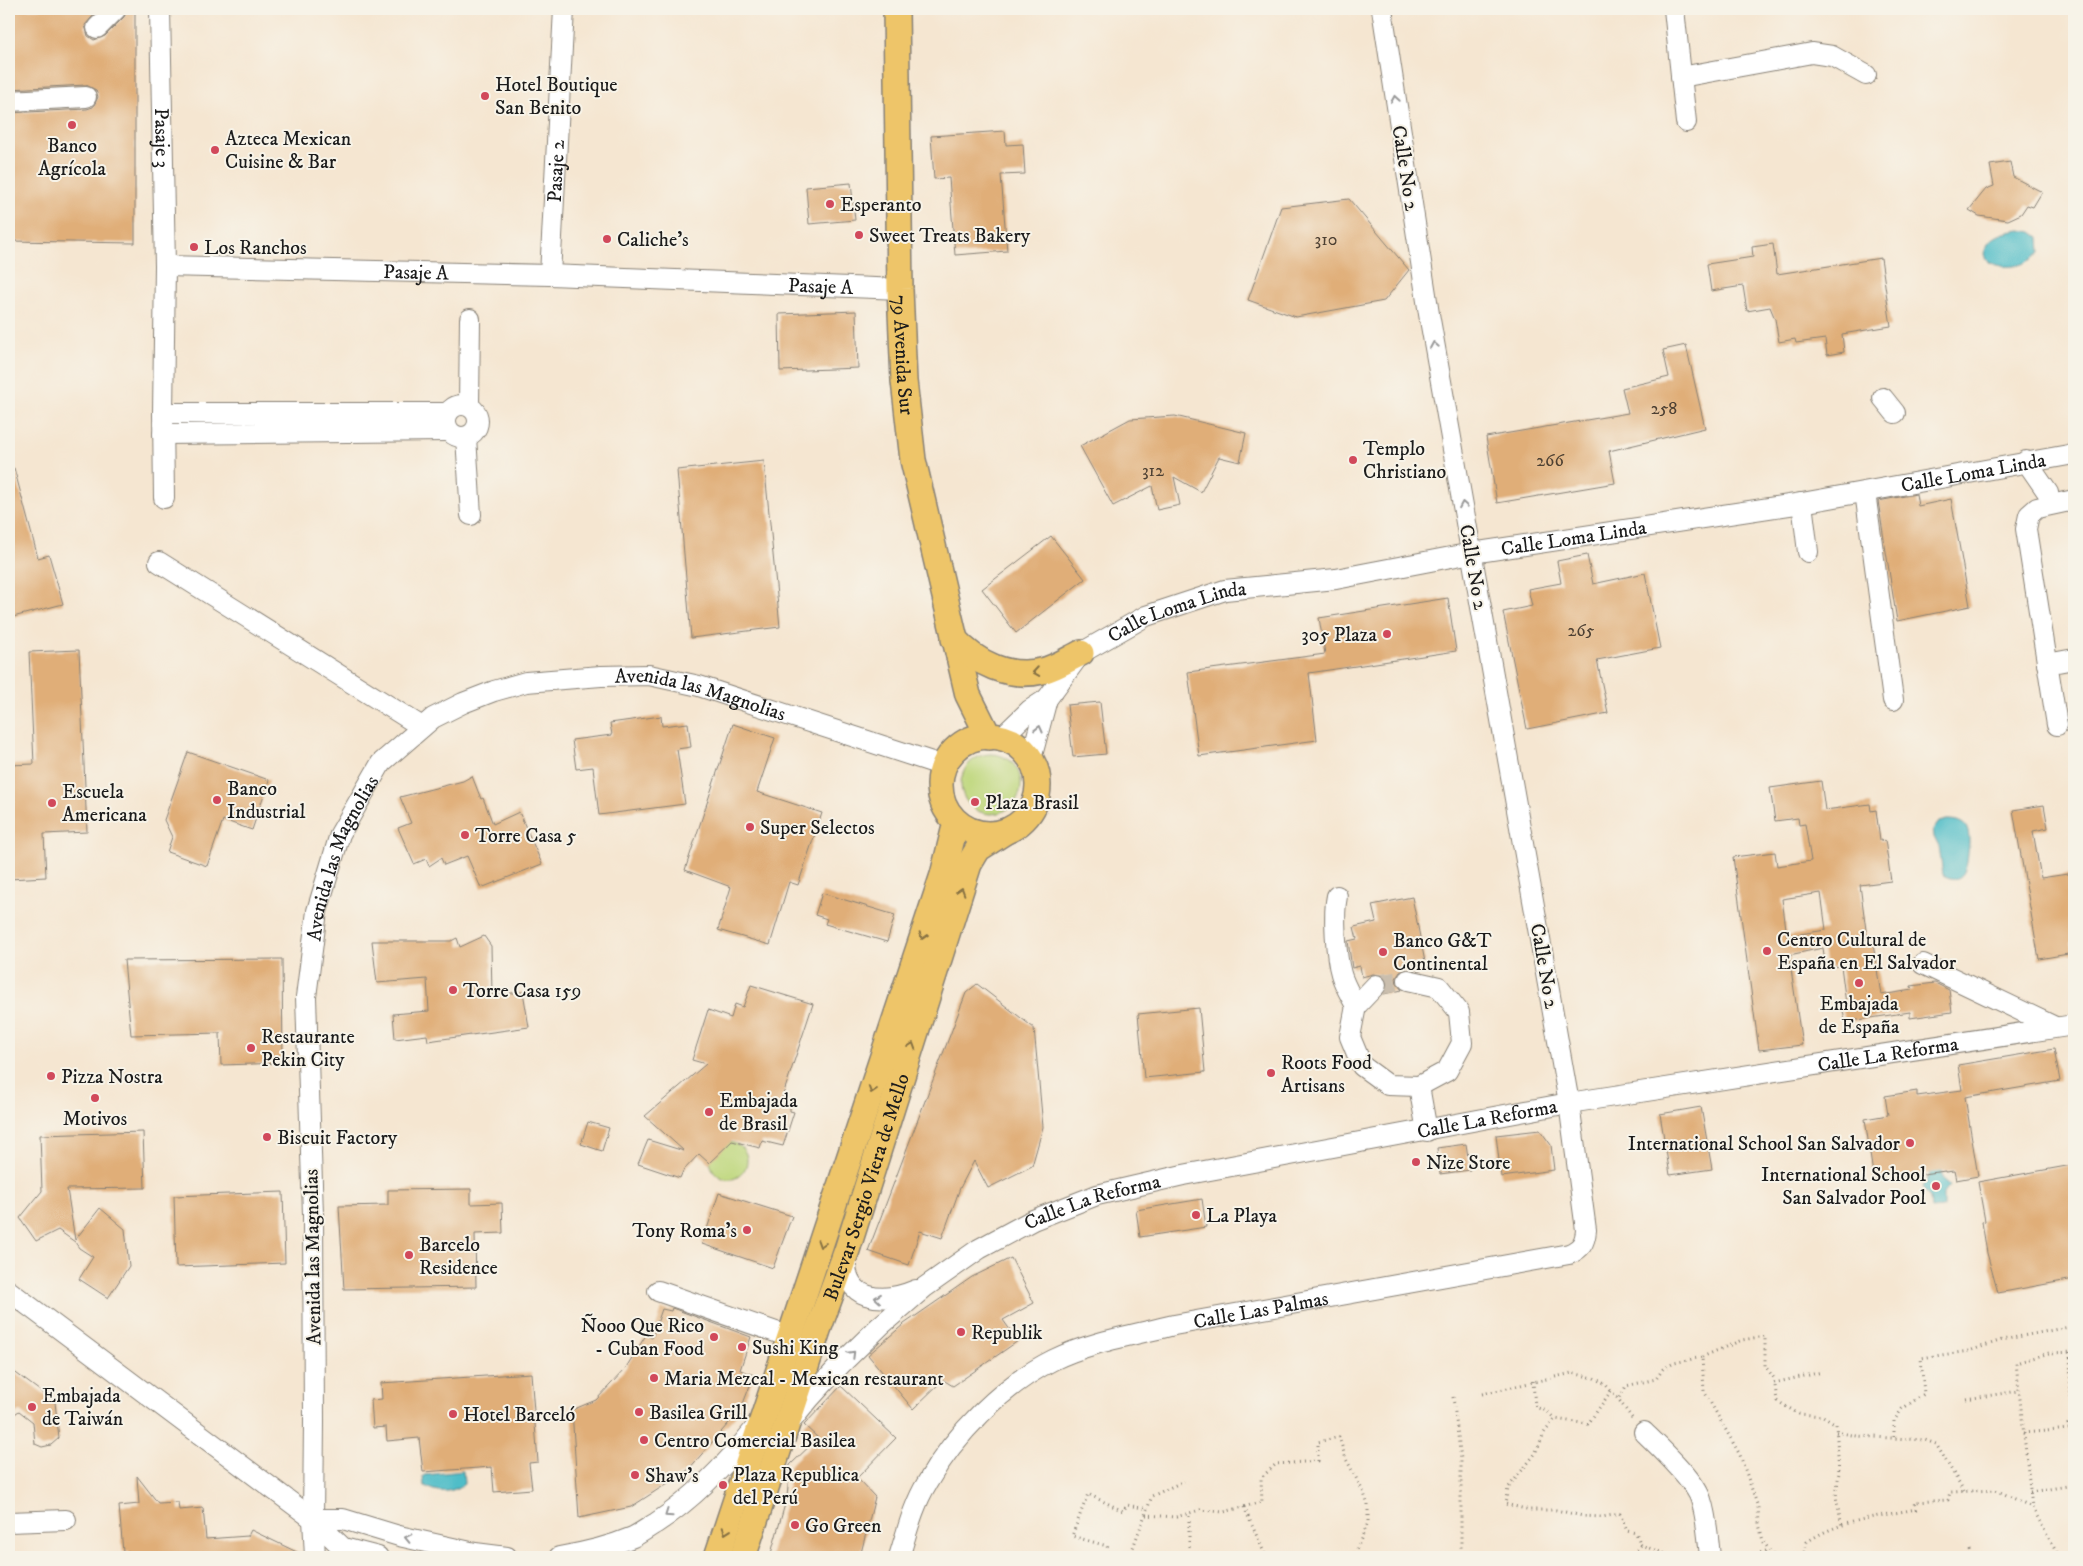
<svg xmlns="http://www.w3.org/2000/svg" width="2083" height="1566" font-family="'IM FELL DW Pica',serif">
  <rect width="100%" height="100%" fill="#f7f3e8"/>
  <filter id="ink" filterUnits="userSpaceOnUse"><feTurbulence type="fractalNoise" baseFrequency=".02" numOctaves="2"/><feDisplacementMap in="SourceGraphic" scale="10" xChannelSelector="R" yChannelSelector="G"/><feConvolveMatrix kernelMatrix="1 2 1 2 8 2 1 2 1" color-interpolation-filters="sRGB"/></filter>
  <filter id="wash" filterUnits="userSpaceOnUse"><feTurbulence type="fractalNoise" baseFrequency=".0096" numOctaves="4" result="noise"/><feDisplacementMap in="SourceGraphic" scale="20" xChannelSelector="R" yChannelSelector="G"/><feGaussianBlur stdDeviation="1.12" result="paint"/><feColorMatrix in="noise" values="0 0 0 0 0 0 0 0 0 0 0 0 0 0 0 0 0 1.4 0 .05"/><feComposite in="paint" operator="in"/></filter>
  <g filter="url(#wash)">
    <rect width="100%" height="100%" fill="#f5e6d1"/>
    <path fill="#bed77c" stroke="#6d7a4c" d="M961 784a30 30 0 1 1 60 0a30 30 0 1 1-60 0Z
      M730 1142C763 1150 742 1191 719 1176 713 1172 710 1166 710 1159Z"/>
    <path fill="#50bdc8" stroke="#366c72" d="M2021 230 2032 232 2039 237 2040 253C2024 266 2010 270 1990 263L1984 254C1988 236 2003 232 2021 230Z
      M1947 820C1954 820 1964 821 1967 829 1970 836 1969 846 1968 853 1967 869 1963 886 1943 875L1939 847 1934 837 1933 830 1939 822Z
      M1941 1164 1942 1179 1950 1186 1943 1195V1208L1931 1209 1930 1197 1922 1187 1930 1175 1929 1166Z
      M463 1471 464 1484C453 1493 435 1494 424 1485L423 1476 425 1475Z"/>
    <g id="blocks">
      <path fill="#e0ae78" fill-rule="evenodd" d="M9 9H99L85 25 88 36 94 40 105 36 124 17 128 9H135V243L9 241V113L87 109 93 107 98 97 96 90 86 85 9 89Z
        M1005 131 1006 145 1023 144 1025 174 1001 175 1007 251 955 255 949 178 934 179 931 136Z
        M2010 162 2013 177 2042 192 2033 207 2027 205 2021 214 2008 220 1979 216 1969 210 1986 189 1994 186 1990 165Z
        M851 183 855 220 809 224 806 187Z
        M1349 199 1409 270 1384 301 1296 317 1248 300 1281 207Z
        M1773 244 1777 274 1881 258 1891 326 1842 334 1844 352 1827 355 1825 339 1796 343 1795 339 1779 342 1775 319 1770 307 1747 311 1743 286 1711 291 1707 264 1753 257 1752 247Z
        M856 311 858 368 780 371 779 314Z
        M1686 345 1705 428 1609 451 1615 483 1497 503 1486 437 1628 413 1622 388 1669 377 1663 350Z
        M1175 416 1246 433 1240 462 1219 457 1201 492 1174 477 1180 505 1157 510 1152 486 1113 506 1080 446 1130 419Z
        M764 461 780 627 691 638 677 470Z
        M9 468H14L38 558 49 555 63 604 9 618Z
        M1916 494 1918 506 1951 499 1970 606 1897 621 1878 501Z
        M1051 536 1085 579 1016 633 982 589Z
        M1587 555 1593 584 1645 573 1660 648 1597 660 1608 713 1527 729 1503 612 1532 606 1528 589 1561 583 1557 561Z
        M1448 598 1456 651 1309 673 1317 740 1199 756 1188 672 1325 654 1319 618Z
        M79 650 87 832 44 834 46 877 9 879V765L34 764 29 652Z
        M1100 702 1106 754 1073 757 1067 705Z
        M661 716 662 726 688 723 691 747 677 749 685 804 599 815 593 767 576 769 572 740 612 735 610 723Z
        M733 724 775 738 757 792 822 813 798 885 789 882 770 945 718 930 731 887 685 870Z
        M188 752 269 780 252 830 223 820 207 866 167 852 172 837 164 820Z
        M472 776 481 799 483 798 493 824 519 812 542 864 481 888 467 856 444 865 441 858 429 866 426 859 414 864 398 828 411 823 400 797 463 781Z
        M1821 781 1825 810 1870 804 1871 811 1876 810 1880 841 1885 840 1891 881 1860 885 1868 945 1873 944 1881 995 1912 990 1911 986 1935 983 1949 990 1952 1012 1910 1018V1012L1845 1022 1842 1005 1846 1004 1841 966 1826 968 1823 948 1789 955 1802 1045 1759 1050 1733 857 1775 852 1777 866 1811 861 1805 824 1799 825 1798 818 1775 821 1770 788ZM1821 893 1826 930 1787 936 1782 899Z
        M2044 805 2048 828 2033 831 2041 878 2074 873V941L2071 942 2074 953 2039 959 2013 810Z
        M822 893 895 915 887 942 825 924 827 919 815 915Z
        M1412 897 1425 962 1405 966 1406 969 1400 972 1396 978 1397 984 1402 990 1384 994 1388 987 1387 981 1384 976 1373 974 1362 977 1360 966 1352 968 1348 941 1357 939 1354 927 1376 922 1372 905Z
        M484 936 491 946 492 995 523 992 529 1027 428 1041 427 1035 395 1039 393 1014 429 1011 427 979 377 983 372 941H451L457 938 460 947Z
        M282 959 283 1063 221 1065 220 1033 131 1035 124 960Z
        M977 984 1034 1028 1043 1127 1032 1166 988 1188 974 1161 960 1188 942 1238 920 1231 909 1265 868 1251 966 993Z
        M751 985 813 1004 780 1104 790 1106V1111L794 1112 783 1146 762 1141 760 1148 732 1141 709 1163 699 1154 683 1171 680 1178 638 1164 648 1140 684 1151 645 1116 706 1064 692 1060 708 1010 731 1018 735 1004 743 1007Z
        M1199 1008 1205 1072 1144 1078 1138 1014Z
        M2054 1049 2060 1081 1965 1097 1978 1176 1956 1180 1954 1171 1945 1172V1171L1874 1181 1865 1119 1888 1115 1885 1096 1917 1091V1096L1962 1090 1958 1065Z
        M1701 1107 1712 1169 1670 1175 1660 1114Z
        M588 1122 609 1128 602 1151 581 1144Z
        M1540 1130 1551 1145 1554 1170 1501 1177 1496 1135Z
        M143 1132 145 1188 67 1189 75 1240 100 1208 125 1229 129 1266 108 1298 79 1279 93 1257 79 1248 75 1242 58 1230 36 1241 20 1218 42 1191 40 1135Z
        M1466 1144 1470 1170 1440 1174 1437 1148Z
        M2072 1165 2074 1180V1279L1998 1293 1987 1253 1982 1222 1985 1221 1978 1182Z
        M471 1189V1204L502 1203 503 1233 475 1234 476 1287 344 1289 339 1206 388 1205V1190Z
        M283 1192 285 1263 176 1267 174 1196Z
        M719 1193 792 1216 773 1268 702 1244Z
        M1202 1199 1206 1227 1140 1237 1136 1210Z
        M1011 1258 1034 1303 1003 1320 1018 1341 953 1386 943 1380 913 1409 868 1355 904 1324 972 1277Z
        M672 1308 751 1337 740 1370 754 1375 741 1409 688 1470 631 1507 579 1518 572 1410 596 1400 625 1369 646 1335 652 1338 662 1309 671 1311Z
        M9 1368 55 1402 59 1438 51 1445 42 1447 35 1444 33 1422 19 1411 9 1418Z
        M531 1373 538 1462 529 1463 532 1489 494 1492 492 1467 423 1472 419 1438 387 1441 386 1427 373 1428 371 1400 382 1399 381 1383Z
        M841 1386 896 1438 857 1478 875 1497 860 1557H770L787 1497 790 1465 818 1438 804 1425Z
        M137 1476 158 1503 178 1502 179 1510 203 1508 206 1539 248 1536 251 1530 303 1555V1557H129V1551L123 1552 119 1506 139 1504Z"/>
    </g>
  </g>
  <g filter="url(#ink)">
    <use href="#blocks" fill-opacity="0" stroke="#888176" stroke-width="1"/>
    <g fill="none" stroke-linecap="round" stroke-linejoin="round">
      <path stroke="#cabead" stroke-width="20" stroke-dasharray="20 10" stroke-linecap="butt" d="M1376 985 1408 980"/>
      <defs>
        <g id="minor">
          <path id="s1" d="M160 9 165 266 163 413 164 498"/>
          <path d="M1674 9 1686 122"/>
          <path d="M97 28 116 9"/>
          <path d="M1681 77 1812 53 1832 56 1866 75"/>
          <path d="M9 101 86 97"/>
          <path id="s2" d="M165 266 550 275 900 289"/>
          <path id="s3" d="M550 275 564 9"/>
          <path d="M1883 398 1895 413"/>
          <circle cx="462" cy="421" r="16"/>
          <path d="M469 406 470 319"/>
          <path d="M163 413H447"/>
          <path d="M163 434 448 431"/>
          <path d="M466 437 471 515"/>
          <path d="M2026 461 2048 493 2050 504"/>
          <path d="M1865 492 1893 700"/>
          <path d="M1802 503 1808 552"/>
          <path d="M159 562 422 727"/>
          <path d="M2047 664 2074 659"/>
          <path d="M2057 725 2026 529 2029 515 2037 508 2074 500"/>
          <path d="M1001 738 1030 710 1047 699"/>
          <path id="s4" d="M1031 759 1047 699 1081 653 1146 616 1225 590 1336 579 1472 553 1802 503 2074 454"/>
          <path d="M1337 896C1333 914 1336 957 1341 974 1344 985 1351 996 1356 1006"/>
          <path d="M1923 964 2055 1027"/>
          <path d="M1376 985 1356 1006 1350 1037 1362 1066 1388 1085 1419 1086 1447 1071 1462 1043 1459 1012 1439 987 1408 980"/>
          <path d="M1419 1086 1427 1131"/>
          <path d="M846 1255C842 1302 883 1304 916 1290"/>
          <path d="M9 1291 313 1519 343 1548 378 1557"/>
          <path d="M658 1291 790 1337"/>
          <path id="s5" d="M792 1420 810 1398 841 1364 880 1326 925 1287 979 1249 1033 1220 1097 1195 1183 1175 1569 1103 2074 1025"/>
          <path d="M1644 1432C1659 1447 1696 1481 1701 1500 1707 1518 1708 1538 1710 1557"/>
          <path d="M313 1519H343L399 1536 475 1553 507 1557"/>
          <path d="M9 1522 66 1520"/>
          <path id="s6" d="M315 1557 313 1519 314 1422 313 1215 306 997 317 911 340 834 381 763 433 718 463 703 494 691 526 682 601 676 649 675 699 686 944 766"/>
          <path d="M559 1557C584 1553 609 1547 633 1537 641 1533 649 1527 656 1523 696 1497 727 1464 756 1427"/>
          <path id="s7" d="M899 1557C907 1532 913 1506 927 1483 954 1435 1003 1385 1053 1360 1090 1342 1134 1335 1174 1325L1569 1254C1581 1249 1585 1243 1586 1230L1569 1103 1429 314 1382 9"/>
        </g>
        <g id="major">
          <path id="s8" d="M896 9 900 289 904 381 913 460 968 695 989 737"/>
          <path d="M954 639C976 663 1008 679 1042 671 1055 668 1069 659 1081 653"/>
          <circle cx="989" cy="785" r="49"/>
          <path d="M717 1557 943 875 956 822"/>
          <path id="s9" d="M743 1557 818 1330 847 1250 969 864 978 849 1006 831"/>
        </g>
      </defs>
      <use href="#minor" stroke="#888176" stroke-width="22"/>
      <use href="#major" stroke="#888176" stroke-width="28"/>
      <path stroke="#888176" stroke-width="3" stroke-dasharray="1 4" stroke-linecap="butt" d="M2070 1352C2071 1375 2069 1397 2074 1419L2068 1424 2074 1448
        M1702 1357 1742 1340 1765 1336V1366L1774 1378 1777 1401 1799 1414 1823 1416 1836 1424 1839 1472 1836 1497 1842 1526
        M1533 1381 1535 1407 1547 1411 1555 1419
        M1774 1383 1822 1372
        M1611 1391 1588 1424 1555 1419 1544 1433 1535 1454 1508 1488 1505 1504 1530 1510H1556L1583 1516 1602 1517 1620 1514 1627 1531 1636 1533 1641 1545 1674 1557
        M1482 1394 1572 1373 1594 1378 1605 1384 1619 1400
        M1453 1397 1461 1459V1557
        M1966 1399 2019 1391
        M1632 1418 1619 1400 1626 1386 1656 1379 1663 1369 1674 1363 1702 1357 1704 1391 1740 1455 1758 1507 1759 1524 1763 1541 1774 1557
        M1836 1432 1857 1436 1925 1440 1936 1444 1964 1491
        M2023 1433 2069 1429
        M1894 1437V1421L1902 1409 1924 1394 1921 1358 1969 1351 2002 1340 2074 1326
        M2030 1492 2074 1485
        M1244 1507 1266 1557
        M1146 1515 1176 1517 1200 1510 1224 1512 1262 1502 1261 1478 1276 1464 1318 1461V1442L1339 1437 1346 1459 1364 1493 1368 1505V1523L1353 1557
        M1969 1550 1971 1557
        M1110 1557 1107 1546 1072 1536 1088 1494 1123 1511 1127 1505 1148 1509
        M1131 1557V1553L1152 1496 1184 1481
        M1189 1557V1513
        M1609 1557 1631 1555 1641 1545
        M1746 1557 1769 1550
        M1803 1557 1807 1542C1837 1521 1880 1516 1916 1509L1915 1502 1948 1500 1950 1492 1996 1490 2032 1507
        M2059 1557 2032 1507 2016 1363 2049 1353 2074 1352"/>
      <use href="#minor" stroke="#fff" stroke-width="20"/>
      <use href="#major" stroke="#eec569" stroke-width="25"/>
    </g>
    <defs><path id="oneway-chevron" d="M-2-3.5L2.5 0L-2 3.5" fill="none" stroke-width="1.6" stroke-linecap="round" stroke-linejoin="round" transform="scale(1.25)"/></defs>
    <g stroke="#999">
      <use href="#oneway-chevron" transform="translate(1395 99) rotate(-99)"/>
      <use href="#oneway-chevron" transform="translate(1434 345) rotate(-100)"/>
      <use href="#oneway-chevron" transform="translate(1463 505) rotate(-100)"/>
      <use href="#oneway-chevron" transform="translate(1039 729) rotate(-76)"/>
      <use href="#oneway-chevron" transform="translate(878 1298) rotate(-174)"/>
      <use href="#oneway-chevron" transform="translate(852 1354) rotate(-45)"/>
      <use href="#oneway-chevron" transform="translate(668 1514) rotate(145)"/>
      <use href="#oneway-chevron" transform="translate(408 1538) rotate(-167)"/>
    </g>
    <g stroke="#857042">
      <use href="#oneway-chevron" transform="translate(1036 672) rotate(171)"/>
      <use href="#oneway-chevron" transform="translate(961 891) rotate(-72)"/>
      <use href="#oneway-chevron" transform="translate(923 936) rotate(108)"/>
      <use href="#oneway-chevron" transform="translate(912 1046) rotate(-72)"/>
      <use href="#oneway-chevron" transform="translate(872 1090) rotate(108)"/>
      <use href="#oneway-chevron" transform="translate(821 1244) rotate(108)"/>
      <use href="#oneway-chevron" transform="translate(726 1531) rotate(109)"/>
    </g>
  </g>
  <g fill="#d1495b" stroke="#f7f3e8" stroke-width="2">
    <circle cx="485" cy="96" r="5"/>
    <circle cx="72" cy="125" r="5"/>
    <circle cx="215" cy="150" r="5"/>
    <circle cx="830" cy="204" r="5"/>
    <circle cx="859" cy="235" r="5"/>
    <circle cx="607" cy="239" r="5"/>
    <circle cx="194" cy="247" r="5"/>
    <circle cx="1353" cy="460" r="5"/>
    <circle cx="1387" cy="634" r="5"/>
    <circle cx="217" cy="800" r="5"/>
    <circle cx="975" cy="802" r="5"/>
    <circle cx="52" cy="803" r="5"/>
    <circle cx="750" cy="827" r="5"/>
    <circle cx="465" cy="835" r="5"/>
    <circle cx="1767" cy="951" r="5"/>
    <circle cx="1383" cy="952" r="5"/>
    <circle cx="1859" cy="983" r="5"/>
    <circle cx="453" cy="990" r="5"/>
    <circle cx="251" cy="1048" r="5"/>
    <circle cx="1271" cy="1073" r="5"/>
    <circle cx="51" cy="1076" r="5"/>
    <circle cx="95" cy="1098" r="5"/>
    <circle cx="709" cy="1112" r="5"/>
    <circle cx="267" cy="1137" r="5"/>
    <circle cx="1910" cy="1143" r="5"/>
    <circle cx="1416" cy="1162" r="5"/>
    <circle cx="1936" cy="1186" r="5"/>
    <circle cx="1196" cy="1215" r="5"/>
    <circle cx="747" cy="1230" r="5"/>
    <circle cx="409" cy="1255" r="5"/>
    <circle cx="961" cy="1332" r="5"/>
    <circle cx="714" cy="1337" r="5"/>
    <circle cx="742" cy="1347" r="5"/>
    <circle cx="654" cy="1378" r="5"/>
    <circle cx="32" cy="1407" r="5"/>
    <circle cx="639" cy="1412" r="5"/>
    <circle cx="453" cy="1414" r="5"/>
    <circle cx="644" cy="1440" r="5"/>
    <circle cx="635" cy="1475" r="5"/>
    <circle cx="723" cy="1485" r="5"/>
    <circle cx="795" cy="1525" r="5"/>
  </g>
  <g text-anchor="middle" stroke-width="4" stroke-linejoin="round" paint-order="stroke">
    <g font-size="18" fill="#4d4033">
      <text x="1326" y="245">310</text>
      <text x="1664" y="414">258</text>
      <text x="1550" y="466">266</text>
      <text x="1153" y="476">312</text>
      <text x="1581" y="636">265</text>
    </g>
    <g font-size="20" fill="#1c1c1c" stroke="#f7f3e8" text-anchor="start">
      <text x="495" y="91">Hotel Boutique<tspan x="495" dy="23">San Benito</tspan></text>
      <text x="225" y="145">Azteca Mexican<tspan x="225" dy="23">Cuisine &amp; Bar</tspan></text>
      <text x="72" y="152" text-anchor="middle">Banco<tspan x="72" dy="23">Agrícola</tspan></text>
      <text x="840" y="211">Esperanto</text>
      <text x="869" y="242">Sweet Treats Bakery</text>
      <text x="617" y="246">Caliche's</text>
      <text x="204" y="254">Los Ranchos</text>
      <text x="1363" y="455">Templo<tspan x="1363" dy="23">Christiano</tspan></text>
      <text x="1377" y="641" text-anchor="end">305 Plaza</text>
      <text x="227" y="795">Banco<tspan x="227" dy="23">Industrial</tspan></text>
      <text x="62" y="798">Escuela<tspan x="62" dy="23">Americana</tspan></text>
      <text x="985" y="809">Plaza Brasil</text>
      <text x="760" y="834">Super Selectos</text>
      <text x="475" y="842">Torre Casa 5</text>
      <text x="1777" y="946">Centro Cultural de<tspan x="1777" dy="23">España en El Salvador</tspan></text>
      <text x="1393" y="947">Banco G&amp;T<tspan x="1393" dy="23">Continental</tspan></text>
      <text x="463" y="997">Torre Casa 159</text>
      <text x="1859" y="1010" text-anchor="middle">Embajada<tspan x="1859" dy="23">de España</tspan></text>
      <text x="261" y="1043">Restaurante<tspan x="261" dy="23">Pekin City</tspan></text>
      <text x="1281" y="1069">Roots Food<tspan x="1281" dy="23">Artisans</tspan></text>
      <text x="61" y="1083">Pizza Nostra</text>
      <text x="719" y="1107">Embajada<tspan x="719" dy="23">de Brasil</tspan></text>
      <text x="95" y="1125" text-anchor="middle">Motivos</text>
      <text x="277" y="1144">Biscuit Factory</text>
      <text x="1900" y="1150" text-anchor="end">International School San Salvador</text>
      <text x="1426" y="1169">Nize Store</text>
      <text x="1926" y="1181" text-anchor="end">International School<tspan x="1926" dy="23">San Salvador Pool</tspan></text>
      <text x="1206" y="1222">La Playa</text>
      <text x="737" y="1237" text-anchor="end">Tony Roma's</text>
      <text x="419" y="1251">Barcelo<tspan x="419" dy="23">Residence</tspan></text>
      <text x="704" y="1332" text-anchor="end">Ñooo Que Rico<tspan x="704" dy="23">- Cuban Food</tspan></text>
      <text x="971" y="1339">Republik</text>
      <text x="752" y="1354">Sushi King</text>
      <text x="664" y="1385">Maria Mezcal - Mexican restaurant</text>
      <text x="42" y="1402">Embajada<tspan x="42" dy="23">de Taiwán</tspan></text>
      <text x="649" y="1419">Basilea Grill</text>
      <text x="463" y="1421">Hotel Barceló</text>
      <text x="654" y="1447">Centro Comercial Basilea</text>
      <text x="733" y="1481">Plaza Republica<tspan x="733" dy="23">del Perú</tspan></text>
      <text x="645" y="1482">Shaw's</text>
      <text x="805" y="1532">Go Green</text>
    </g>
    <g font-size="20" fill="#1c1c1c" stroke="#f7f3e8">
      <text dy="7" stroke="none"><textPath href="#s1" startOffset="129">Pasaje 3</textPath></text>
      <text transform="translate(1406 168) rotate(81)" y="7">Calle No 2</text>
      <text dy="7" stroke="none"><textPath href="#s3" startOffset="104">Pasaje 2</textPath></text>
      <text dy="7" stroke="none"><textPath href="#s2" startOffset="251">Pasaje A</textPath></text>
      <text dy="7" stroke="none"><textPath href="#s2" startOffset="656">Pasaje A</textPath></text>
      <text dy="7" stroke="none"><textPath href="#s8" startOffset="346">79 Avenida Sur</textPath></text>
      <text dy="7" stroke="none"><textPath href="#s4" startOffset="1035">Calle Loma Linda</textPath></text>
      <text dy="7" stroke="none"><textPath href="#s4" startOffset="630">Calle Loma Linda</textPath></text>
      <text transform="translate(1474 567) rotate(80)" y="7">Calle No 2</text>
      <text dy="7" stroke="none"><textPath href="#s4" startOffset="225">Calle Loma Linda</textPath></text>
      <text dy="7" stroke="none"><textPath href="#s6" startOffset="1155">Avenida las Magnolias</textPath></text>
      <text dy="7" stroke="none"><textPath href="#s6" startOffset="705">Avenida las Magnolias</textPath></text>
      <text transform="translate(1545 966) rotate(80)" y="7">Calle No 2</text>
      <text dy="7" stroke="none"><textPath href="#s5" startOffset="1188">Calle La Reforma</textPath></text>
      <text dy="7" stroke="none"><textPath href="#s5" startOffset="782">Calle La Reforma</textPath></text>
      <text dy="7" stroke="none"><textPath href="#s9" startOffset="390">Bulevar Sergio Viera de Mello</textPath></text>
      <text dy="7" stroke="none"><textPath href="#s5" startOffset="378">Calle La Reforma</textPath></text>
      <text transform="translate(312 1257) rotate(-91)" y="7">Avenida las Magnolias</text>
      <text dy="7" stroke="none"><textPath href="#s7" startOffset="472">Calle Las Palmas</textPath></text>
    </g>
  </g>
  <rect width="2083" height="1566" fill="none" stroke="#f7f3e8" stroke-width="30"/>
</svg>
